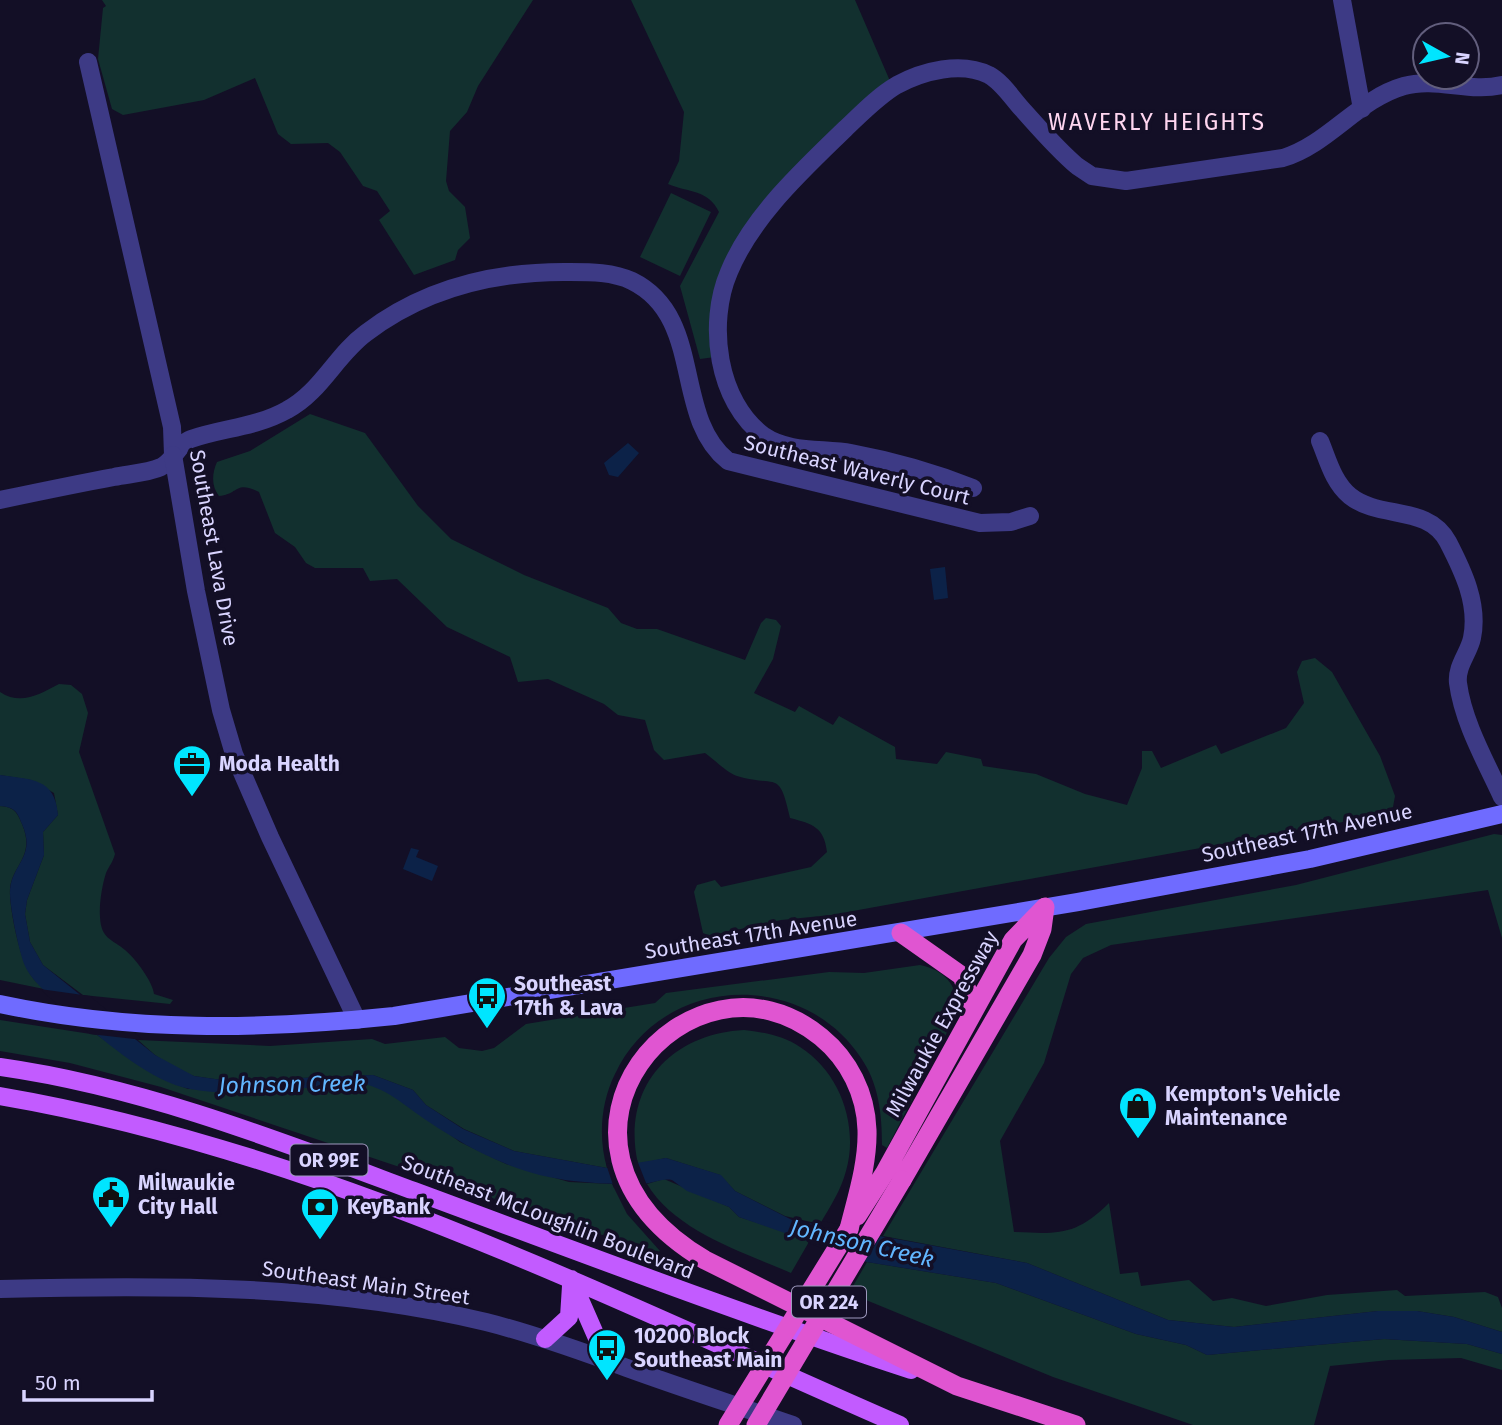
<svg xmlns="http://www.w3.org/2000/svg" width="1502" height="1425" font-family="'Fira Sans',sans-serif">
  <rect width="100%" height="100%" fill="#130f26"/>
  <path fill="#12302f" d="M102 0H533L478 86 467 112 450 131 446 181 449 191 465 207 470 238 458 250 455 260 414 275 379 220 390 211 377 191 363 186 340 152 328 143 291 144 278 134 255 78 204 100 123 115 112 109 98 59 103 8 106 6Z
    M631 0H855L890 81 719 278C710 306 710 328 715 357L700 359 680 286 719 212C708 189 689 193 668 184L679 161 684 112Z
    M671 193 711 212 680 276 640 257Z
    M310 414 365 433 418 506 451 539 524 575 608 608 621 623 637 629H657L745 660 761 623 766 618 776 620 781 626 773 659 754 693 795 712 799 706 833 725 839 716 895 747 896 759 937 764 946 752 981 759 983 766 1036 774 1085 794 1127 805 1142 768V751H1152L1161 768 1216 745 1221 754 1286 728 1304 703 1297 672 1302 661 1315 658 1332 672 1380 756 1395 796 1393 807 1387 814 831 915 781 920 710 936 703 933 694 892 697 885 715 880 721 887 811 867 827 852C824 827 813 824 790 818 779 768 777 788 737 776 726 772 715 760 705 753L664 760 654 750 645 720 618 715 604 704 548 679 518 682 510 657 447 627 397 579 370 581 363 568H315L306 563 295 547 275 533 259 492C235 480 239 494 219 496 211 486 212 473 217 462L250 451Z
    M59 684 71 685 82 694 88 713 79 752 115 854C113 862 109 866 106 873 102 885 99 905 100 917 101 939 112 939 125 950 135 958 153 982 154 994L173 1000 170 1004 83 995 43 965 30 942 25 914 27 900 44 855 43 832 58 815 54 793 31 780 0 775V692C21 706 40 694 59 684Z
    M0 806C14 807 17 812 22 824 37 859 8 866 10 895 11 915 20 962 33 978 36 983 41 983 44 989L0 980Z
    M1494 834 1502 835V938L1488 890 1111 945 1083 958 1071 974 1044 1063 1000 1141 1014 1232C1058 1234 1076 1236 1109 1203L1120 1274 1138 1272 1141 1286 1189 1280 1213 1301 1232 1298 1266 1306 1327 1295 1397 1290 1405 1296 1485 1292 1498 1297 1502 1308V1332L1454 1317 1417 1311H1378L1234 1327 1168 1320 1027 1263 883 1236 1049 958 1066 937 1086 924 1296 885Z
    M920 965C945 970 959 986 957 1013L887 1148 882 1145C882 1115 879 1084 861 1058 802 968 661 975 615 1074 601 1102 598 1137 607 1168L514 1151 464 1129 426 1105 413 1090 373 1075 228 1081 194 1076 176 1069 155 1055 138 1040 270 1046 372 1039 385 1044 445 1037 459 1048 482 1051 494 1048 526 1024 655 1003 666 993 829 972 864 973Z
    M0 1020 97 1035 163 1079 188 1089 270 1090 355 1082 372 1085 399 1097 460 1142 506 1164 569 1182 612 1184 627 1214 660 1251 656 1253 161 1087 70 1063 0 1051Z
    M744 1030C763 1032 784 1036 800 1047 840 1072 859 1126 846 1171 841 1190 830 1207 820 1224L785 1216 735 1191 720 1175 666 1158 638 1164C621 1089 669 1034 744 1030Z
    M664 1179 729 1207 739 1217 810 1240 791 1273C743 1252 675 1231 647 1184Z
    M867 1262 996 1283 1136 1334 1186 1345 1207 1355 1384 1339 1467 1344 1502 1354V1370L1461 1358 1389 1360 1330 1366 1314 1425H1193L1053 1377 849 1293Z"/>
  <path fill="#0c2248" d="M628 443 639 453 618 477 609 475 604 463Z
    M945 567 948 598 934 600 930 569Z
    M0 775C31 780 55 777 58 815L43 832 44 855 27 900 25 914 30 942 43 965 155 1055 194 1076 229 1081 373 1075 413 1090 426 1105 463 1129 514 1151 607 1168 666 1158 721 1175 735 1191 792 1220 1027 1263 1168 1320 1234 1327 1378 1311H1417L1454 1317 1502 1332V1354L1467 1344 1384 1339 1207 1355 1186 1345 1136 1334 996 1283 867 1262 739 1217 729 1207 687 1191 672 1180C661 1178 652 1184 641 1184 593 1184 549 1182 504 1163 477 1152 453 1138 429 1122 403 1105 387 1087 355 1082 302 1088 242 1099 190 1089 152 1082 106 1043 78 1018 60 1003 35 987 25 966 19 952 10 908 10 893 10 864 37 858 22 824 17 811 14 807 0 806Z
    M411 848 419 850 416 857 438 866 432 881 403 869Z"/>
  <path fill="#130f26" d="M40 989 90 996 143 1040 90 1034Z
    M637 1160 648 1188H614L606 1164Z
    M822 1221 883 1232 863 1264 808 1243Z"/>
  <g fill="none" stroke-linecap="round" stroke-linejoin="round">
    <path stroke="#3d3a85" stroke-width="18" d="M1342 0 1362 109
      M88 62 172 427 173 455
      M1320 441C1328 460 1333 482 1350 496 1380 520 1428 504 1448 542 1463 571 1479 604 1472 638 1469 653 1456 666 1458 683 1463 722 1486 762 1502 797
      M973 488C933 472 894 461 851 453 823 448 789 453 764 436 717 402 707 323 729 272 752 216 803 170 845 129 861 114 878 96 897 85 923 71 961 61 989 75 1002 82 1012 98 1022 109 1040 129 1057 149 1077 166L1092 176 1126 181 1283 158C1329 144 1358 99 1404 86 1436 77 1470 93 1502 85
      M0 500C38 492 76 484 114 477 128 474 148 473 161 467 173 462 179 443 191 439 223 428 257 427 287 410 321 392 336 355 366 333 425 288 496 271 570 272 591 272 613 272 632 281 705 317 672 417 728 461L980 523 1011 522 1030 516"/>
    <path stroke="#3d3a85" stroke-width="18" d="M173 455 196 591 221 710 234 754 270 837 357 1020
      M0 1289C162 1285 328 1284 486 1322 534 1334 581 1351 627 1368 682 1388 738 1406 793 1425"/>
    <path stroke="#6f6bff" stroke-width="18" d="M0 1004C131 1032 260 1030 394 1016L1078 902 1310 859 1502 814"/>
    <path stroke="#c25bff" stroke-width="18" d="M0 1067C142 1087 280 1141 414 1191 579 1252 744 1315 911 1370
      M0 1096C317 1150 608 1298 900 1425
      M571 1279 607 1361
      M545 1339 569 1317 571 1286"/>
    <path stroke="#e055d1" stroke-width="19" d="M901 933 962 976 974 1009
      M902 1180 1032 955 1042 929 1045 907
      M857 1216 884 1174 1013 940 1045 907
      M849 1229C857 1197 868 1163 867 1130 866 1094 849 1060 821 1037 691 930 506 1141 705 1260L957 1386 1076 1425"/>
    <path stroke="#e055d1" stroke-width="19" d="M728 1425 849 1229
      M756 1425 902 1180"/>
  </g>
  <defs>
    <symbol id="office-pin" viewBox="-11 -11 22 30"><path d="M0 17L-7.5 6A9.5 9.5 0 1 1 7.5 6Z" fill="#00e5ff" stroke="#130f26"/><path d="M-6-3h4V-5.5h4V-3h4V5H-6ZM-1-4.5V-3h2v-1.5ZM-6 0V1H6V0Z" fill="#111"/></symbol>
    <symbol id="bus-pin" viewBox="-11 -11 22 30"><path d="M0 17L-7.5 6A9.5 9.5 0 1 1 7.5 6Z" fill="#00e5ff" stroke="#130f26"/><path d="M-5-6H5V4H4V6H2V4H-2V6H-4V4H-5ZM-3.5-4V0h7V-4ZM-3.5 1.2v1.5H-2V1.2ZM2 1.2v1.5H3.5V1.2Z" fill="#111"/></symbol>
    <symbol id="shop-pin" viewBox="-11 -11 22 30"><path d="M0 17L-7.5 6A9.5 9.5 0 1 1 7.5 6Z" fill="#00e5ff" stroke="#130f26"/><path d="M-5-2.5h2.3a2.7 3.5 0 0 1 5.4 0H5L5.5 6h-11ZM-1.5-2.5h3a1.5 2.3 0 0 0-3 0Z" fill="#111"/></symbol>
    <symbol id="civic-pin" viewBox="-11 -11 22 30"><path d="M0 17L-7.5 6A9.5 9.5 0 1 1 7.5 6Z" fill="#00e5ff" stroke="#130f26"/><path d="M-.6-6.5H3V-4.5H.6V-3L4-1V1h2V6H-6V1h2V-1L-.6-3ZM-1.2 2.5V6h2.4V2.5Z" fill="#111"/></symbol>
    <symbol id="bank-pin" viewBox="-11 -11 22 30"><path d="M0 17L-7.5 6A9.5 9.5 0 1 1 7.5 6Z" fill="#00e5ff" stroke="#130f26"/><path d="M-6-4H6V4H-6ZM0-2.3a2.3 2.3 0 1 0 0 4.6a2.3 2.3 0 1 0 0-4.6Z" fill="#111"/></symbol>
  </defs>
  <g fill-rule="evenodd">
    <use href="#office-pin" x="170" y="742" width="44" height="60"/>
    <use href="#bus-pin" x="465" y="974" width="44" height="60"/>
    <use href="#shop-pin" x="1116" y="1084" width="44" height="60"/>
    <use href="#civic-pin" x="89" y="1173" width="44" height="60"/>
    <use href="#bank-pin" x="298" y="1185" width="44" height="60"/>
    <use href="#bus-pin" x="585" y="1326" width="44" height="60"/>
  </g>
  <g text-anchor="middle" stroke-width="7" stroke-linejoin="round" paint-order="stroke">
    <g fill="#130f26" stroke="#9e99be" stroke-width="2">
      <rect x="290.5" y="1144.5" width="77" height="31" rx="5"/>
      <rect x="792" y="1286.5" width="74" height="31" rx="5"/>
    </g>
    <g font-size="19" font-weight="bold" fill="#d9d4ff">
      <text x="329" y="1167">OR 99E</text>
      <text x="829" y="1309">OR 224</text>
    </g>
    <g font-size="21" fill="#d9d4ff" stroke="#130f26">
      <text transform="translate(857 470) rotate(14)" y="7">Southeast Waverly Court</text>
      <text transform="translate(214 548) rotate(80)" y="7">Southeast Lava Drive</text>
      <text transform="translate(1307 833) rotate(-12)" y="7">Southeast 17th Avenue</text>
      <text transform="translate(751 935) rotate(-9)" y="7">Southeast 17th Avenue</text>
      <text transform="translate(942 1024) rotate(-61)" y="7">Milwaukie Expressway</text>
      <text transform="translate(548 1217) rotate(21)" y="7">Southeast McLoughlin Boulevard</text>
      <text transform="translate(366 1283) rotate(8)" y="7">Southeast Main Street</text>
    </g>
    <g font-size="21" font-weight="bold" fill="#d9d4ff" stroke="#130f26" text-anchor="start">
      <text x="219" y="771">Moda Health</text>
      <text x="514" y="991">Southeast<tspan x="514" dy="24">17th &amp; Lava</tspan></text>
      <text x="1165" y="1101">Kempton's Vehicle<tspan x="1165" dy="24">Maintenance</tspan></text>
      <text x="138" y="1190">Milwaukie<tspan x="138" dy="24">City Hall</tspan></text>
      <text x="347" y="1214">KeyBank</text>
      <text x="634" y="1343">10200 Block<tspan x="634" dy="24">Southeast Main</tspan></text>
    </g>
    <g font-size="23" letter-spacing="2" fill="#ffd6f0" stroke="#130f26">
      <text x="1157" y="130">WAVERLY HEIGHTS</text>
    </g>
    <g font-size="23" font-style="italic" fill="#62b6ff" stroke="#130f26">
      <text transform="translate(292 1084) rotate(-1)" y="8">Johnson Creek</text>
      <text transform="translate(862 1243) rotate(13)" y="8">Johnson Creek</text>
    </g>
  </g>
  <g transform="translate(1446 56) rotate(98)"><circle r="33" fill="#130f26" stroke="#625e7d" stroke-width="2"/>
  <path d="M0-5L12 26L0 18L-12 26Z" fill="#00e5ff"/>
  <text y="-10" font-size="19" font-weight="bold" text-anchor="middle" fill="#d9d4ff">N</text>
  </g>
  <path d="M24 1390v10h128v-10" fill="none" stroke="#d9d4ff" stroke-width="3.5"/>
  <text x="35" y="1390" font-size="21" fill="#d9d4ff" stroke="#130f26" stroke-width="5" paint-order="stroke">50 m</text>
</svg>
